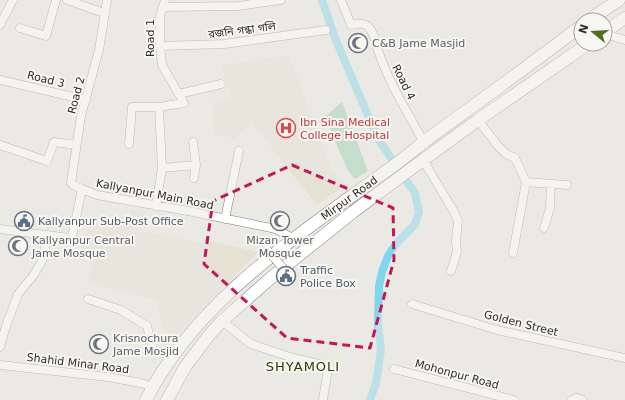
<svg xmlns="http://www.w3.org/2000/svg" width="625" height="400" font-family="'DejaVu Sans','Noto Sans Bengali',sans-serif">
  <rect width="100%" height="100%" fill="#ebe9e3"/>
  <path fill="#e5e1d3" d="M289 55 330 165 344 186 317 205 251 122 234 141 228 136 213 135V102L231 98 221 66Z
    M132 210 144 213 141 231 205 244 206 240 258 252 167 344 157 300 87 282 97 252 83 248 90 219 108 224 112 214 129 219Z"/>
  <path fill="#97cfad" d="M342 102 368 171 355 179 347 169 325 117Z"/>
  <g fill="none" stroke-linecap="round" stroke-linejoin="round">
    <path stroke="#80d6ed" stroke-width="8" d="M322 0 335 38 378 139 415 193 419 212 415 224 396 244 388 256 382 272 379 286 378 324 381 350 376 383 370 400"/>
    <defs>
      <path id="minor" d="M67 0 104 13
        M341 0 351 25C355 24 363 23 366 25 374 29 376 46 379 53 390 85 408 113 424 143
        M163 7 238 6 281 0
        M0 25 13 0
        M20 28 46 36 56 0
        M605 34 625 40
        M160 46 224 44 326 30
        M0 80 86 100
        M179 94 221 84
        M478 120 498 146 506 154 515 158 526 182
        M193 142 196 165 194 178
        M129 144 132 107H159
        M0 145 47 161 54 142 76 145
        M423 160 453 210 458 221 456 241 457 252 451 271
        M162 168 196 165
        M526 182 567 185
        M82 189 73 185 71 183 81 116 99 50 107 0
        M156 206 162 168 159 107 184 103 162 65 160 46V16L165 0
        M225 219 239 151
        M544 228 550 208 551 184
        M0 229 69 238 71 236 73 232 82 189 97 195 188 211 276 229 294 239
        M513 253 526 182
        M88 299 121 310 147 326 153 350 172 356
        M412 304 497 330 625 358
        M222 321 251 344 293 358 319 364 324 367 327 370V375L323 400
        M0 347 6 326 18 294 33 276 42 261 48 235
        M0 365 108 377 141 383 153 387
        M394 369 514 400
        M572 400 577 398 582 400"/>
      <path id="highway" d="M589 20 619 0
        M605 32 625 18
        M146 400C195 302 296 237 382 174 397 164 411 152 425 141 477 103 530 65 581 26
        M167 400 185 367 210 334 222 321 273 276 353 212 423 160 478 120 588 44"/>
    </defs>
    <use href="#minor" stroke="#82807a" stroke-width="9"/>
    <use href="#highway" stroke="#82807a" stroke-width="13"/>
    <use href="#minor" stroke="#fff" stroke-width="8"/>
    <use href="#highway" stroke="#fff" stroke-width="12"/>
    <defs>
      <path id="minor-bridge" d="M267 250 291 277"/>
    </defs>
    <use href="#minor-bridge" stroke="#82807a" stroke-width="9" stroke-linecap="butt"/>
    <use href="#minor-bridge" stroke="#fff" stroke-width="8"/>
  </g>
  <path d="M0 0H625V400H0ZM292 165 393 208 394 260 370 348 287 338 204 264 213 201Z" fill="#ebe9e3" fill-opacity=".55" fill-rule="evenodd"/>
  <path fill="none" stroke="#c2185b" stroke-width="3" stroke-dasharray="8 5" stroke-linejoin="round" d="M292 165 393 208 394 260 370 348 287 338 204 264 213 201Z"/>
  <defs>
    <symbol id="mosque-ring" viewBox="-11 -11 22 22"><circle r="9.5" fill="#f8f6f0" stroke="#6b7280" stroke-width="1.5"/><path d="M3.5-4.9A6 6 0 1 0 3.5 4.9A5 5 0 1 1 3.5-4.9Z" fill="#6b7280"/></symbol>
    <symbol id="hospital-ring" viewBox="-11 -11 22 22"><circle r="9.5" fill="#f8f6f0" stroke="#e0444e" stroke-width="1.5"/><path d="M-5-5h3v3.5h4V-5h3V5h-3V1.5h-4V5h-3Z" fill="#e0444e"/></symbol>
    <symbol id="civic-ring" viewBox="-11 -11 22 22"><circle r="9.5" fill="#f8f6f0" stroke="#5c6f8a" stroke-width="1.5"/><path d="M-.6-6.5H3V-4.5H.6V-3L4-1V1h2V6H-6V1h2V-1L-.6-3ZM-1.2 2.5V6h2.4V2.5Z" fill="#5c6f8a"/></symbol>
  </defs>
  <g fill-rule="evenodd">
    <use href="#mosque-ring" x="347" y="32" width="22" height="22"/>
    <use href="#hospital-ring" x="275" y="117" width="22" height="22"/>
    <use href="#civic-ring" x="13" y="210" width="22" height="22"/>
    <use href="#mosque-ring" x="269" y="210" width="22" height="22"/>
    <use href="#mosque-ring" x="7" y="235" width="22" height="22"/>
    <use href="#civic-ring" x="275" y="265" width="22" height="22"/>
    <use href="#mosque-ring" x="88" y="333" width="22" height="22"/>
  </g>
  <g text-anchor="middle" stroke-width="4" stroke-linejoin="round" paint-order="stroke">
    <g font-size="11" fill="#2e2d2b" stroke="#f8f6f0">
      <text transform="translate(242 30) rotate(-7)" y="4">রজনি গন্ধা গলি</text>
      <text transform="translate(150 38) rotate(-90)" y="4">Road 1</text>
      <text transform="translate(46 79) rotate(14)" y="4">Road 3</text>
      <text transform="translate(404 82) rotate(64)" y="4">Road 4</text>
      <text transform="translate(76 95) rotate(-75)" y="4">Road 2</text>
      <text transform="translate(155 194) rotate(11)" y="4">Kallyanpur Main Road</text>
      <text transform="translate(349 198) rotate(-36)" y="4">Mirpur Road</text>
      <text transform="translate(521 323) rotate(14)" y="4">Golden Street</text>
      <text transform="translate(78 363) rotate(7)" y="4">Shahid Minar Road</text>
      <text transform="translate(457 374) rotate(15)" y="4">Mohonpur Road</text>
    </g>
    <g font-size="11" fill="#5b616d" stroke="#f8f6f0" text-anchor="start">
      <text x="372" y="47">C&amp;B Jame Masjid</text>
      <text x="32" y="244">Kallyanpur Central<tspan x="32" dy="13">Jame Mosque</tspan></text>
      <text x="280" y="244" text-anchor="middle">Mizan Tower<tspan x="280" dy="13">Mosque</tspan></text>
      <text x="113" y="342">Krisnochura<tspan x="113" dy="13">Jame Mosjid</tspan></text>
    </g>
    <g font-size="11" fill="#be3a42" stroke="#f8f6f0" text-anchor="start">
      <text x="300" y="126">Ibn Sina Medical<tspan x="300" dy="13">College Hospital</tspan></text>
    </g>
    <g font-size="11" fill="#4e5e75" stroke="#f8f6f0" text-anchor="start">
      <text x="38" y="225">Kallyanpur Sub-Post Office</text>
      <text x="300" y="274">Traffic<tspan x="300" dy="13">Police Box</tspan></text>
    </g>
    <g font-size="13" letter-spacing="1" fill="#2a3b04" stroke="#f8f6f0">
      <text x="303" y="371">SHYAMOLI</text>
    </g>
  </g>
  <g transform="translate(593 32) rotate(288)"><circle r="19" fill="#f8f6f0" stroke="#a7a6a1"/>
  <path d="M0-3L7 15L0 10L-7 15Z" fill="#536e21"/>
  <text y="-6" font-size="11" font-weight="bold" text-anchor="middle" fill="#2e2d2b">N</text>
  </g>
</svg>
